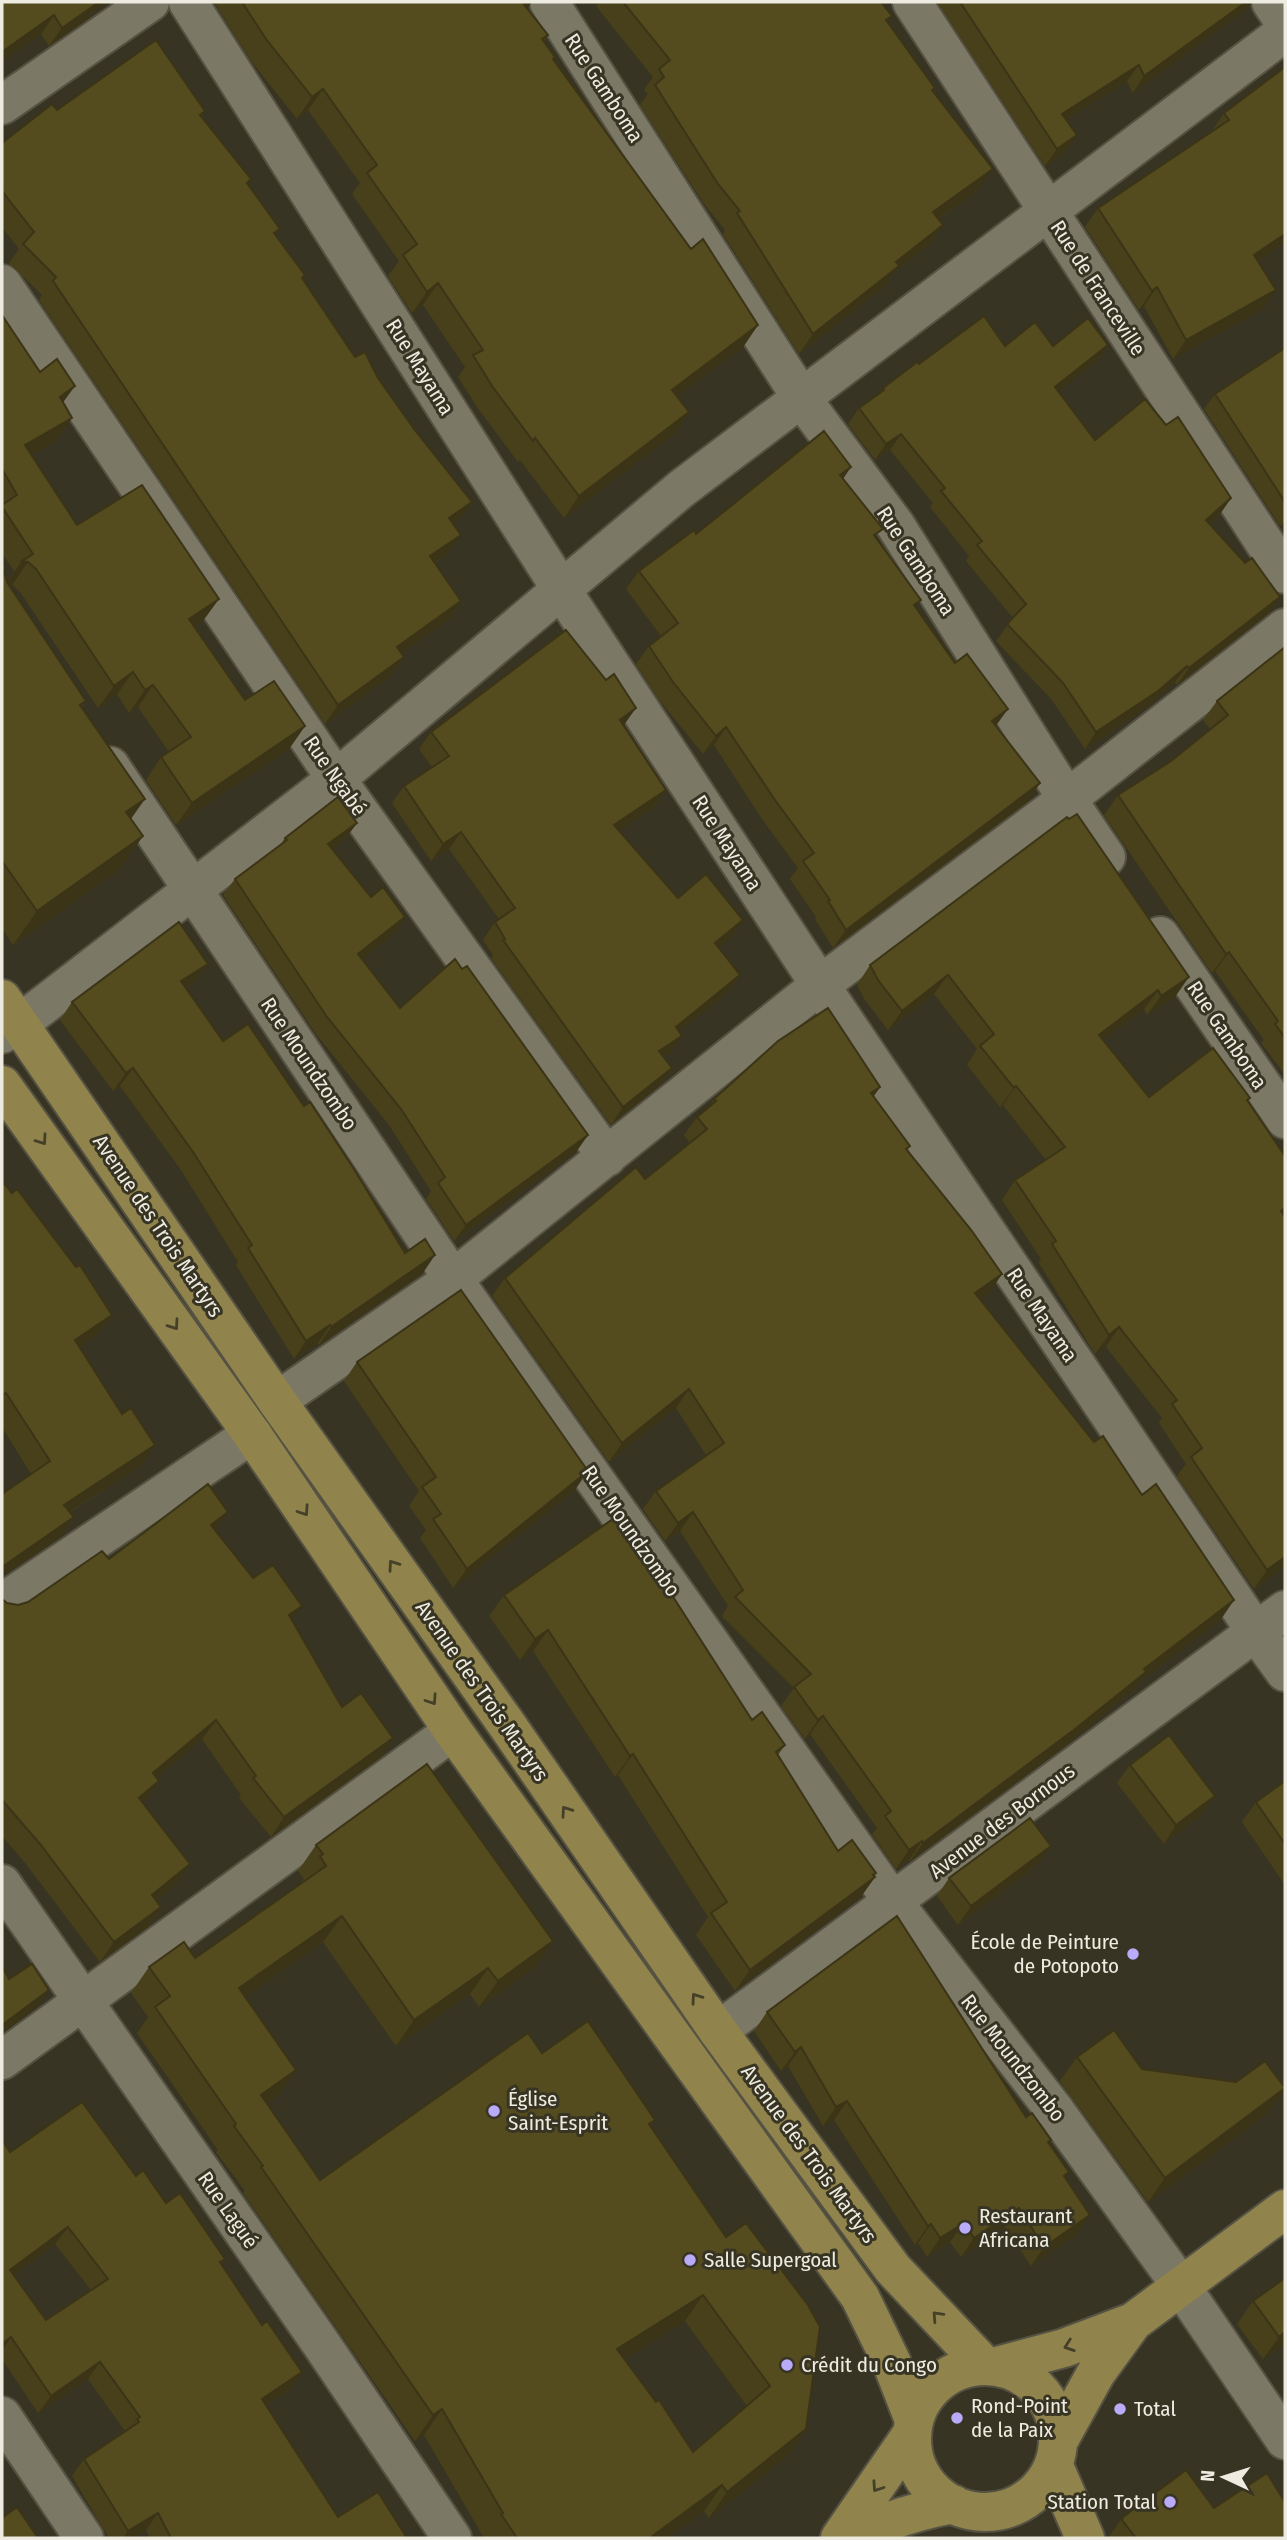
<svg xmlns="http://www.w3.org/2000/svg" width="1287" height="2540" font-family="'Fira Sans Condensed',sans-serif">
  <rect width="100%" height="100%" fill="#383423"/>
  <g fill="none" stroke-linecap="round" stroke-linejoin="round">
    <defs>
      <path id="minor" d="M188 2 561 589 820 985 1256 1632 1285 1672
        M549 2 802 399 896 526 1067 799 1106 857
        M912 2 1285 574
        M1271 2 1285 23
        M2 105 150 2
        M2 284 336 779 607 1157
        M110 766 453 1279 893 1902 1056 2112 1181 2286 1285 2440
        M1160 936 1285 1119
        M2 1034 19 1024 336 779 681 489 1285 32
        M277 1401 453 1279 820 985 1067 799 1285 628
        M2 1603 252 1434
        M2 1884 324 2348 452 2538
        M718 2031 1285 1610
        M2 2060 453 1731
        M2 2416 84 2538"/>
      <path id="major" d="M2 999 277 1401 505 1722 718 2031 893 2269 984 2365
        M2 1085 252 1434 453 1731 860 2297 891 2361 914 2420
        M912 2439a73 73 0 1 1 146 0a73 73 0 1 1-146 0Z
        M997 2366 1064 2348 1133 2322 1285 2209
        M1059 2440 1096 2373 1133 2322
        M1054 2466 1085 2538
        M840 2538 911 2435
        M849 2538C883 2522 915 2511 953 2504"/>
    </defs>
    <use href="#minor" stroke="#555243" stroke-width="42"/>
    <use href="#major" stroke="#555243" stroke-width="42"/>
    <use href="#minor" stroke="#7c7866" stroke-width="38"/>
    <use href="#major" stroke="#90844c" stroke-width="38"/>
  </g>
  <path fill="#48401b" fill-rule="evenodd" d="M2 2H108L91 13 86 20 49 46 41 34 2 61Z
    M214 2H532L527 9 548 35 544 41 554 59 691 249 758 325 743 347 677 396 689 412 674 434 564 518 520 460 518 462 477 407 458 377 465 367 423 305 412 313 388 276 399 261 352 194 360 183 308 110 297 119 251 61Z
    M600 2H881L887 22 933 91 979 189 938 219 943 225 929 245 894 272 885 286 799 354 723 234 725 230 704 204 640 105 648 94 644 90 653 77 596 6Z
    M937 2H1253L1248 8 1133 93 1127 81 1066 120 1065 152 1045 166Z
    M1285 67V243L1258 262 1263 309 1173 359 1144 306 1139 310 1085 227 1098 208 1211 132 1224 113Z
    M57 110 205 111 201 117 248 184 275 235 303 279 355 357 378 378 414 429 472 502 458 521 453 525 447 554 435 563 461 601 448 620 401 653 404 657 390 676 325 724 39 300 42 295 9 263 19 249 2 227V143Z
    M2 315 40 372 63 403 72 418 56 441 31 455 77 525 203 621 195 627 245 700 305 726 289 749 176 825 146 780 161 757 169 752 138 707 129 713 117 694 98 708 20 592 12 585 8 584 86 701 81 708 131 819 143 836 119 870 13 945 2 928V567L7 582 14 571 2 553Z
    M1108 345 1097 361 1058 391 1095 440 1166 425 1231 498 1220 514 1209 524 1245 563 1280 597 1269 613 1177 685 1175 682 1147 707 1085 749 1052 700 996 641 1013 618 966 561 969 556 930 507 933 503 890 450 875 460 848 424 859 408 879 394 883 388 919 364 1005 346Z
    M1285 348V524L1284 522 1280 526 1204 409 1215 394Z
    M843 479 916 607 996 726 1040 783 1027 802 833 948 815 919 816 917 790 879 798 868 762 819 714 745 703 754 660 701 636 664 649 646 661 636 626 589 639 571 696 534Z
    M1285 647V1071L1283 1072 1261 1043 1264 1040 1215 971 1212 973 1104 815 1118 795 1171 761 1210 729 1203 720 1217 701Z
    M624 726 666 790 654 807 619 830 678 898 743 920 731 937 718 948 740 975 728 992 679 1031 670 1053 664 1057 672 1068 660 1085 611 1125 491 958 493 955 483 940 495 922 499 919 449 849 431 861 392 803 404 786 432 767 419 749 431 732Z
    M1067 817 1175 997 1147 1015 1144 1009 1103 1040 1149 1097 1247 1101 1285 1566 1254 1589 1177 1476 1186 1464 1159 1423 1162 1418 1106 1347 1095 1354 1039 1263 1041 1259 1002 1200 1015 1180 1046 1160 1003 1105 1000 1107 967 1065 977 1049 934 994 888 1030 865 1000 857 985 870 965Z
    M357 823 345 839 332 849 371 897 405 917 394 934 362 959 400 1008 588 1135 576 1152 454 1241 426 1199 431 1191 389 1125 316 1034 223 895 235 879 281 844 285 838Z
    M195 982 186 988 223 1041 423 1273 319 1345 318 1343 294 1359 236 1265 238 1262 181 1170 120 1086 113 1091 60 1020 72 1002Z
    M880 1087 873 1097 910 1146 907 1150 1002 1274 989 1293 980 1299 1094 1442 1142 1495 1234 1600 1221 1619 1139 1682 1133 1690 1062 1748 910 1861 909 1860 896 1869 872 1834 877 1828 810 1734 805 1739 781 1706 794 1688 722 1616 728 1606 680 1531 665 1541 643 1509 656 1491 706 1455 676 1408 609 1462 492 1296 505 1278 645 1179 690 1143 684 1135 697 1117 708 1108 714 1099Z
    M2 1181 112 1315 98 1334 79 1347 142 1465 70 1512 61 1537 31 1474 2 1427Z
    M357 1362 575 1490 453 1588 420 1538 426 1530 409 1506 419 1491 344 1381Z
    M215 1530 253 1578 292 1621 342 1707 380 1758 271 1837 239 1798 241 1795 202 1739 157 1777 159 1781 146 1800 142 1803 176 1884 156 1900 161 1907 148 1927 100 1962 26 1864 2 1836V1599L7 1603 18 1605 28 1602 109 1559Z
    M504 1595 752 1720 785 1745 778 1755 838 1851 876 1873 874 1876 875 1877 860 1898 735 1991 696 1935 708 1917 618 1775 615 1777 533 1651 520 1660 489 1616Z
    M1130 1765 1215 1796 1202 1814 1164 1844 1117 1783Z
    M1285 1781V1885L1242 1822 1256 1802Z
    M316 1845 553 1941 535 1967 479 2007 470 1994 396 2046 323 1942 245 1997 296 2070 278 2096 267 2104 320 2180 542 2053 655 2120 650 2126 806 2429 788 2455 709 2518 704 2511 667 2538H484L424 2435 415 2441 243 2193 245 2191 216 2152 218 2150 137 2033 148 2017 131 1993 149 1967 195 1958 302 1883 301 1882 304 1879 298 1871ZM685 2321 747 2406 693 2452 624 2359Z
    M1038 1864 958 1925 937 1896 949 1878Z
    M767 2012 1026 2117 1049 2143 1069 2172 1065 2177 1077 2234 1031 2266 1005 2227 961 2257 950 2242 927 2257 918 2243 915 2245 834 2120 823 2126 788 2066 781 2071 754 2031Z
    M1077 2057 1142 2069 1285 2088 1268 2113 1148 2202 1060 2081Z
    M2 2140 10 2152 136 2176 225 2259 221 2264 289 2390 266 2405 338 2517 407 2538H150L146 2530 132 2538H109L72 2476 84 2459 125 2431 88 2379 38 2413 2 2359ZM55 2244 91 2290 46 2320 14 2275Z
    M1285 2278V2343L1263 2359 1237 2324 1253 2301Z
    M1214 2508 1285 2538H1108L1123 2517Z"/>
  <path fill="#3b3416" d="M96 2H108L91 13 86 20 49 46 62 28Z
    M522 2H532L528 7 506 24Z
    M1246 2H1253L1248 8 1133 93 1144 76Z
    M54 15 41 34 2 61V52Z
    M1139 65 1127 81 1050 130 1062 114Z
    M323 89 308 110 297 119 312 97Z
    M1077 135 1065 152 1045 166 1057 149Z
    M993 169 979 189 919 232 933 212Z
    M943 225 929 245 894 272 885 286 799 354 813 334 896 262Z
    M1285 234V243L1241 274 1254 255Z
    M438 283 423 305 412 313 427 292Z
    M1157 287 1144 306 1139 310 1152 291Z
    M1276 290 1263 309 1173 359 1186 340Z
    M758 325 743 347 657 411 672 390Z
    M1108 345 1097 361 1043 403 1055 387Z
    M75 386 59 408 60 397Z
    M689 412 674 434 564 518 579 496Z
    M72 418 56 441 9 467 25 445Z
    M901 434 890 450 875 460 886 444Z
    M851 467 839 485 840 475Z
    M1231 498 1220 514 1195 537 1206 520Z
    M472 502 458 521 436 537 449 518Z
    M461 535 447 554 416 575 430 556Z
    M22 561 28 562 12 585 6 583Z
    M1280 597 1269 613 1177 685 1189 668Z
    M219 599 203 621 173 641 189 619Z
    M461 601 448 620 383 666 397 647Z
    M404 657 390 676 325 724 338 705Z
    M1187 666 1175 682 1147 707 1085 749 1096 732Z
    M133 672 117 694 98 708 114 686Z
    M153 685 138 707 129 713 145 690Z
    M636 708 624 725 608 737 620 720Z
    M1008 709 995 727 992 721Z
    M305 726 289 749 176 825 192 803Z
    M726 727 714 745 703 754 716 736Z
    M1040 783 1027 802 833 948 846 930Z
    M666 790 654 807 602 842 614 825Z
    M145 799 121 833 126 812Z
    M357 823 345 839 316 861 328 844Z
    M461 832 449 849 431 861 443 844Z
    M143 836 119 870 13 945 37 911Z
    M405 917 394 934 347 971 358 954Z
    M743 920 731 937 703 961 715 943Z
    M1229 952 1215 971 1212 973 1226 954Z
    M208 964 195 982 168 999 181 981Z
    M740 975 728 992 664 1044 676 1027Z
    M948 975 934 994 888 1030 902 1011Z
    M1189 977 1175 997 1147 1015 1161 996Z
    M1158 990 1144 1009 1085 1054 1099 1035Z
    M682 1036 670 1053 647 1068 659 1051Z
    M133 1068 120 1086 113 1091 126 1073Z
    M672 1068 660 1085 611 1125 623 1107Z
    M1016 1086 1003 1105 1000 1107 1014 1088Z
    M880 1087 867 1106 871 1093Z
    M588 1135 576 1152 454 1241 466 1225Z
    M435 1255 423 1273 319 1345 331 1327Z
    M1002 1274 989 1293 962 1311 975 1293Z
    M112 1315 98 1334 61 1360 75 1340Z
    M330 1325 318 1343 294 1359 306 1341Z
    M1119 1327 1106 1347 1095 1354 1109 1335Z
    M689 1389 676 1408 609 1462 622 1443Z
    M155 1445 142 1465 50 1524 64 1505Z
    M588 1471 575 1490 453 1588 467 1569Z
    M228 1512 214 1532 211 1525Z
    M693 1512 680 1531 665 1541 678 1523Z
    M74 1517 61 1537 2 1577V1567L3 1566Z
    M1285 1557V1566L1254 1589 1267 1570Z
    M1234 1600 1221 1619 1139 1682 1133 1690 1062 1748 910 1861 923 1843Z
    M302 1606 288 1625 289 1615Z
    M548 1630 533 1651 520 1660 535 1639Z
    M823 1716 810 1734 805 1739 818 1720Z
    M216 1720 202 1739 139 1792 153 1773Z
    M393 1738 380 1758 271 1837 284 1817Z
    M633 1754 618 1775 615 1777 630 1756Z
    M159 1781 146 1800 125 1818 139 1798Z
    M1215 1796 1202 1814 1164 1844 1176 1825Z
    M922 1841 909 1860 896 1869 909 1850Z
    M1051 1846 1038 1864 958 1925 971 1906Z
    M190 1864 176 1884 138 1914 152 1895Z
    M876 1873 871 1880 875 1877 860 1898 735 1991 750 1970Z
    M161 1907 148 1927 100 1962 114 1942Z
    M342 1916 323 1942 221 2014 239 1988Z
    M553 1941 535 1967 479 2007 498 1981Z
    M488 1968 470 1994 396 2046 414 2020Z
    M49 1990 37 2007 2 2033V2025Z
    M801 2047 788 2066 781 2071 795 2052Z
    M296 2070 278 2096 243 2121 261 2095Z
    M1285 2088 1268 2113 1148 2202 1165 2178Z
    M847 2101 834 2120 823 2126 836 2107Z
    M1019 2208 1005 2227 961 2257 974 2238Z
    M1090 2215 1077 2234 1031 2266 1044 2247Z
    M964 2223 950 2242 927 2257 940 2238Z
    M931 2224 918 2243 915 2245 928 2226Z
    M68 2227 55 2244 2 2284 10 2270Z
    M703 2295 685 2321 598 2375 617 2349Z
    M1285 2332V2343L1263 2359 1279 2337Z
    M11 2337 2 2351V2344Z
    M100 2362 88 2379 38 2413 51 2396Z
    M302 2372 289 2390 249 2416 262 2399Z
    M442 2409 424 2435 415 2441 433 2415Z
    M806 2429 788 2455 709 2518 727 2492Z
    M722 2485 704 2511 667 2538H650Z
    M158 2513 146 2530 132 2538H123L128 2531Z"/>
  <path fill="#544b1f" stroke="#3b3416" stroke-width="2" fill-rule="evenodd" d="M2 2H99L62 28 54 15 2 52Z
    M242 2H522L548 35 542 39 555 57 553 59 691 249 703 239 758 325 672 390 689 412 579 496 535 438 533 441 492 386 473 355 483 350 438 283 427 292 403 255 417 244 367 173 377 165 323 89 312 97 266 39Z
    M623 2H881L892 16 886 20 935 88 932 90 993 169 933 212 943 225 896 262 899 266 813 334 737 213 740 211 718 184 655 85 664 77 659 69 670 60Z
    M960 2H1246L1144 76 1139 65 1062 114 1077 135 1057 149Z
    M156 40 205 111 200 115 251 179 247 183 280 229 274 233 305 275 302 278 355 357 365 352 378 378 414 429 472 502 449 518 461 535 430 556 461 601 397 647 404 657 338 705 53 281 56 277 23 244 34 232 2 191V143L52 104 57 110Z
    M1285 67V234L1254 255 1276 290 1186 340 1157 287 1152 291 1098 208 1229 120 1224 113Z
    M2 315 40 372 57 359 75 386 60 397 72 418 25 445 77 525 142 485 219 599 189 619 245 700 274 681 305 726 192 803 161 757 191 737 153 685 145 690 133 672 114 686 36 569 28 562 22 561 33 554 2 507V505L17 495 2 469Z
    M984 316 1005 346 1035 322 1053 346 1088 318 1108 345 1055 387 1095 440 1145 399 1166 425 1178 417 1231 498 1206 520 1245 563 1252 558 1280 597 1189 668 1187 666 1158 691 1096 732 1063 683 1007 624 1026 604 977 545 982 541 941 491 945 488 901 434 886 444 859 408 884 390 883 388 917 362 919 364Z
    M1285 348V502L1215 394Z
    M824 431 851 467 840 475 883 529 874 535 921 600 914 605 955 663 967 654 1008 709 992 721 1040 783 846 930 828 901 830 900 803 861 814 853 775 800 726 727 716 736 673 682 649 646 678 623 639 571 694 530 696 534Z
    M5 565 4 572 7 582 86 701 80 705 145 799 126 812 143 836 37 911 2 861V567Z
    M566 630 606 680 614 674 636 708 620 720 666 790 614 825 678 898 706 874 743 920 715 943 740 975 676 1027 682 1036 659 1051 672 1068 623 1107 503 940 505 939 495 922 515 908 461 832 443 844 404 786 449 756 431 732Z
    M1285 647V1038L1275 1024 1278 1021 1229 952 1226 954 1118 795 1171 761 1228 715 1217 701Z
    M338 797 357 823 328 844 371 897 383 887 405 917 358 954 400 1008 455 959 462 969 467 966 588 1135 466 1225 438 1183 445 1177 401 1109 327 1017 235 879 287 840 285 838Z
    M1077 814 1189 977 1161 996 1158 990 1099 1035 1149 1097 1213 1048 1250 1098 1247 1100 1285 1156V1208L1281 1211 1285 1217V1557L1267 1570 1191 1457 1202 1448 1172 1404 1177 1400 1119 1327 1109 1335 1052 1244 1056 1241 1015 1180 1065 1147 1016 1086 1014 1088 980 1046 994 1034 948 975 902 1011 878 980 870 965 1067 817 1069 819Z
    M179 922 208 964 181 981 223 1041 248 1024 304 1106 310 1102 354 1169 405 1253 425 1239 435 1255 331 1327 330 1325 306 1341 248 1248 252 1245 193 1152 133 1068 126 1073 72 1002Z
    M828 1008 880 1087 871 1093 910 1146 906 1149 972 1231 1002 1274 975 1293 1094 1442 1103 1436 1142 1495 1156 1484 1234 1600 1144 1669 1146 1672 1075 1729 923 1843 922 1841 909 1850 885 1816 891 1811 823 1716 818 1720 794 1687 811 1674 735 1597 743 1590 693 1512 678 1523 656 1491 724 1443 689 1389 622 1443 505 1278 636 1167 645 1179 707 1129 697 1117 716 1101 714 1099 778 1041Z
    M2 1181 12 1193 17 1189 76 1267 80 1265 112 1315 75 1340 122 1414 131 1408 155 1445 64 1505 74 1517 2 1567V1494L50 1461 6 1393 2 1395Z
    M461 1290 588 1471 467 1569 433 1519 441 1514 422 1487 436 1477 357 1362Z
    M208 1484 228 1512 211 1525 253 1578 273 1565 302 1606 289 1615 342 1707 361 1693 393 1738 284 1817 253 1778 256 1776 216 1720 153 1773 159 1781 139 1798 190 1864 152 1895 161 1907 114 1942 40 1844 2 1800V1599L7 1603 18 1605 28 1602 102 1551 109 1559Z
    M620 1514 752 1720 762 1712 785 1745 776 1752 838 1851 852 1840 876 1873 873 1875 875 1877 750 1970 711 1913 727 1902 633 1754 630 1756 548 1630 535 1639 504 1595Z
    M1169 1735 1215 1796 1176 1825 1130 1765Z
    M427 1764 553 1941 498 1981 488 1968 414 2020 342 1916 239 1988 296 2070 261 2095 320 2180 528 2033 542 2053 588 2021 655 2120 649 2124 726 2237 746 2223 808 2305 820 2327 806 2429 727 2492 722 2485 651 2537 652 2538H517L501 2514 503 2513 442 2409 433 2415 261 2167 263 2166 234 2126 236 2124 155 2007 170 1996 149 1967 184 1942 195 1958 326 1866 320 1856 323 1854 316 1845ZM703 2295 770 2386 693 2452 659 2400 656 2402 617 2349Z
    M1285 1781V1844L1256 1802Z
    M1030 1818 1051 1846 971 1906 949 1878Z
    M897 1916 1026 2117 1032 2113 1051 2140 1048 2142 1069 2172 1064 2176 1090 2215 1044 2247 1019 2208 974 2238 964 2223 940 2238 931 2224 928 2226 847 2101 836 2107 801 2047 795 2052 767 2012Z
    M32 1964 49 1990 2 2025V1966L9 1979Z
    M1114 2030 1142 2069 1236 2082 1265 2061 1285 2088 1165 2178 1077 2057Z
    M82 2102 136 2176 143 2170 166 2203 180 2193 225 2259 220 2262 262 2325 267 2321 302 2372 262 2399 338 2517 378 2492 407 2538H171L158 2513 128 2531 84 2459 139 2422 137 2419 140 2417 100 2362 51 2396 11 2337 2 2344V2140L10 2152ZM68 2227 108 2279 46 2320 10 2270Z
    M1285 2278V2332L1279 2337 1253 2301Z
    M1186 2470 1214 2508 1267 2473 1285 2502V2538H1136L1122 2520 1123 2517Z
    M17 2507 38 2538H2V2518Z"/>
  <defs><path id="oneway-chevron" d="M-2-3.5L2.5 0L-2 3.5" fill="none" stroke-width="1.6" stroke-linecap="round" stroke-linejoin="round" transform="scale(1.75)"/></defs>
  <g stroke="#454029">
    <use href="#oneway-chevron" transform="translate(42 1140) rotate(55)"/>
    <use href="#oneway-chevron" transform="translate(174 1325) rotate(55)"/>
    <use href="#oneway-chevron" transform="translate(304 1511) rotate(56)"/>
    <use href="#oneway-chevron" transform="translate(393 1565) rotate(-125)"/>
    <use href="#oneway-chevron" transform="translate(432 1700) rotate(56)"/>
    <use href="#oneway-chevron" transform="translate(566 1811) rotate(-125)"/>
    <use href="#oneway-chevron" transform="translate(696 1998) rotate(-125)"/>
    <use href="#oneway-chevron" transform="translate(937 2316) rotate(-133)"/>
    <use href="#oneway-chevron" transform="translate(1069 2346) rotate(161)"/>
    <use href="#oneway-chevron" transform="translate(877 2487) rotate(124)"/>
  </g>
  <g fill="#b9abf7" stroke="#383423" stroke-width="2.5">
    <circle cx="1133" cy="1954" r="7"/>
    <circle cx="494" cy="2111" r="7"/>
    <circle cx="965" cy="2228" r="7"/>
    <circle cx="690" cy="2260" r="7"/>
    <circle cx="787" cy="2365" r="7"/>
    <circle cx="1120" cy="2409" r="7"/>
    <circle cx="957" cy="2418" r="7"/>
    <circle cx="1170" cy="2502" r="7"/>
  </g>
  <g text-anchor="middle" stroke-width="6" stroke-linejoin="round" paint-order="stroke">
    <g font-size="21" fill="#eeece1" stroke="#383423">
      <text transform="translate(604 88) rotate(57)" y="7">Rue Gamboma</text>
      <text transform="translate(1098 288) rotate(57)" y="7">Rue de Franceville</text>
      <text transform="translate(420 367) rotate(58)" y="7">Rue Mayama</text>
      <text transform="translate(916 561) rotate(57)" y="7">Rue Gamboma</text>
      <text transform="translate(335 776) rotate(55)" y="7">Rue Ngabé</text>
      <text transform="translate(727 843) rotate(57)" y="7">Rue Mayama</text>
      <text transform="translate(1227 1035) rotate(56)" y="7">Rue Gamboma</text>
      <text transform="translate(309 1064) rotate(56)" y="7">Rue Moundzombo</text>
      <text transform="translate(158 1226) rotate(56)" y="7">Avenue des Trois Martyrs</text>
      <text transform="translate(1042 1315) rotate(56)" y="7">Rue Mayama</text>
      <text transform="translate(631 1531) rotate(55)" y="7">Rue Moundzombo</text>
      <text transform="translate(482 1691) rotate(55)" y="7">Avenue des Trois Martyrs</text>
      <text transform="translate(1002 1821) rotate(-37)" y="7">Avenue des Bornous</text>
      <text transform="translate(1013 2058) rotate(52)" y="7">Rue Moundzombo</text>
      <text transform="translate(809 2154) rotate(54)" y="7">Avenue des Trois Martyrs</text>
      <text transform="translate(228 2210) rotate(55)" y="7">Rue Lagué</text>
    </g>
    <g font-size="21" fill="#eeece1" stroke="#383423" text-anchor="start">
      <text x="1119" y="1949" text-anchor="end">École de Peinture<tspan x="1119" dy="24">de Potopoto</tspan></text>
      <text x="508" y="2106">Église<tspan x="508" dy="24">Saint-Esprit</tspan></text>
      <text x="979" y="2223">Restaurant<tspan x="979" dy="24">Africana</tspan></text>
      <text x="704" y="2267">Salle Supergoal</text>
      <text x="801" y="2372">Crédit du Congo</text>
      <text x="971" y="2413">Rond-Point<tspan x="971" dy="24">de la Paix</tspan></text>
      <text x="1134" y="2416">Total</text>
      <text x="1156" y="2509" text-anchor="end">Station Total</text>
    </g>
  </g>
  <rect width="1287" height="2540" fill="none" stroke="#eeece1" stroke-width="7"/>
  <g transform="translate(1224 2477) rotate(274)" stroke="#383423" stroke-width="5" paint-order="stroke">
  <path d="M0-5L12 26L0 18L-12 26Z" fill="#eeece1"/>
  <text y="-10" font-size="19" font-weight="bold" text-anchor="middle" fill="#eeece1">N</text>
  </g>
</svg>
